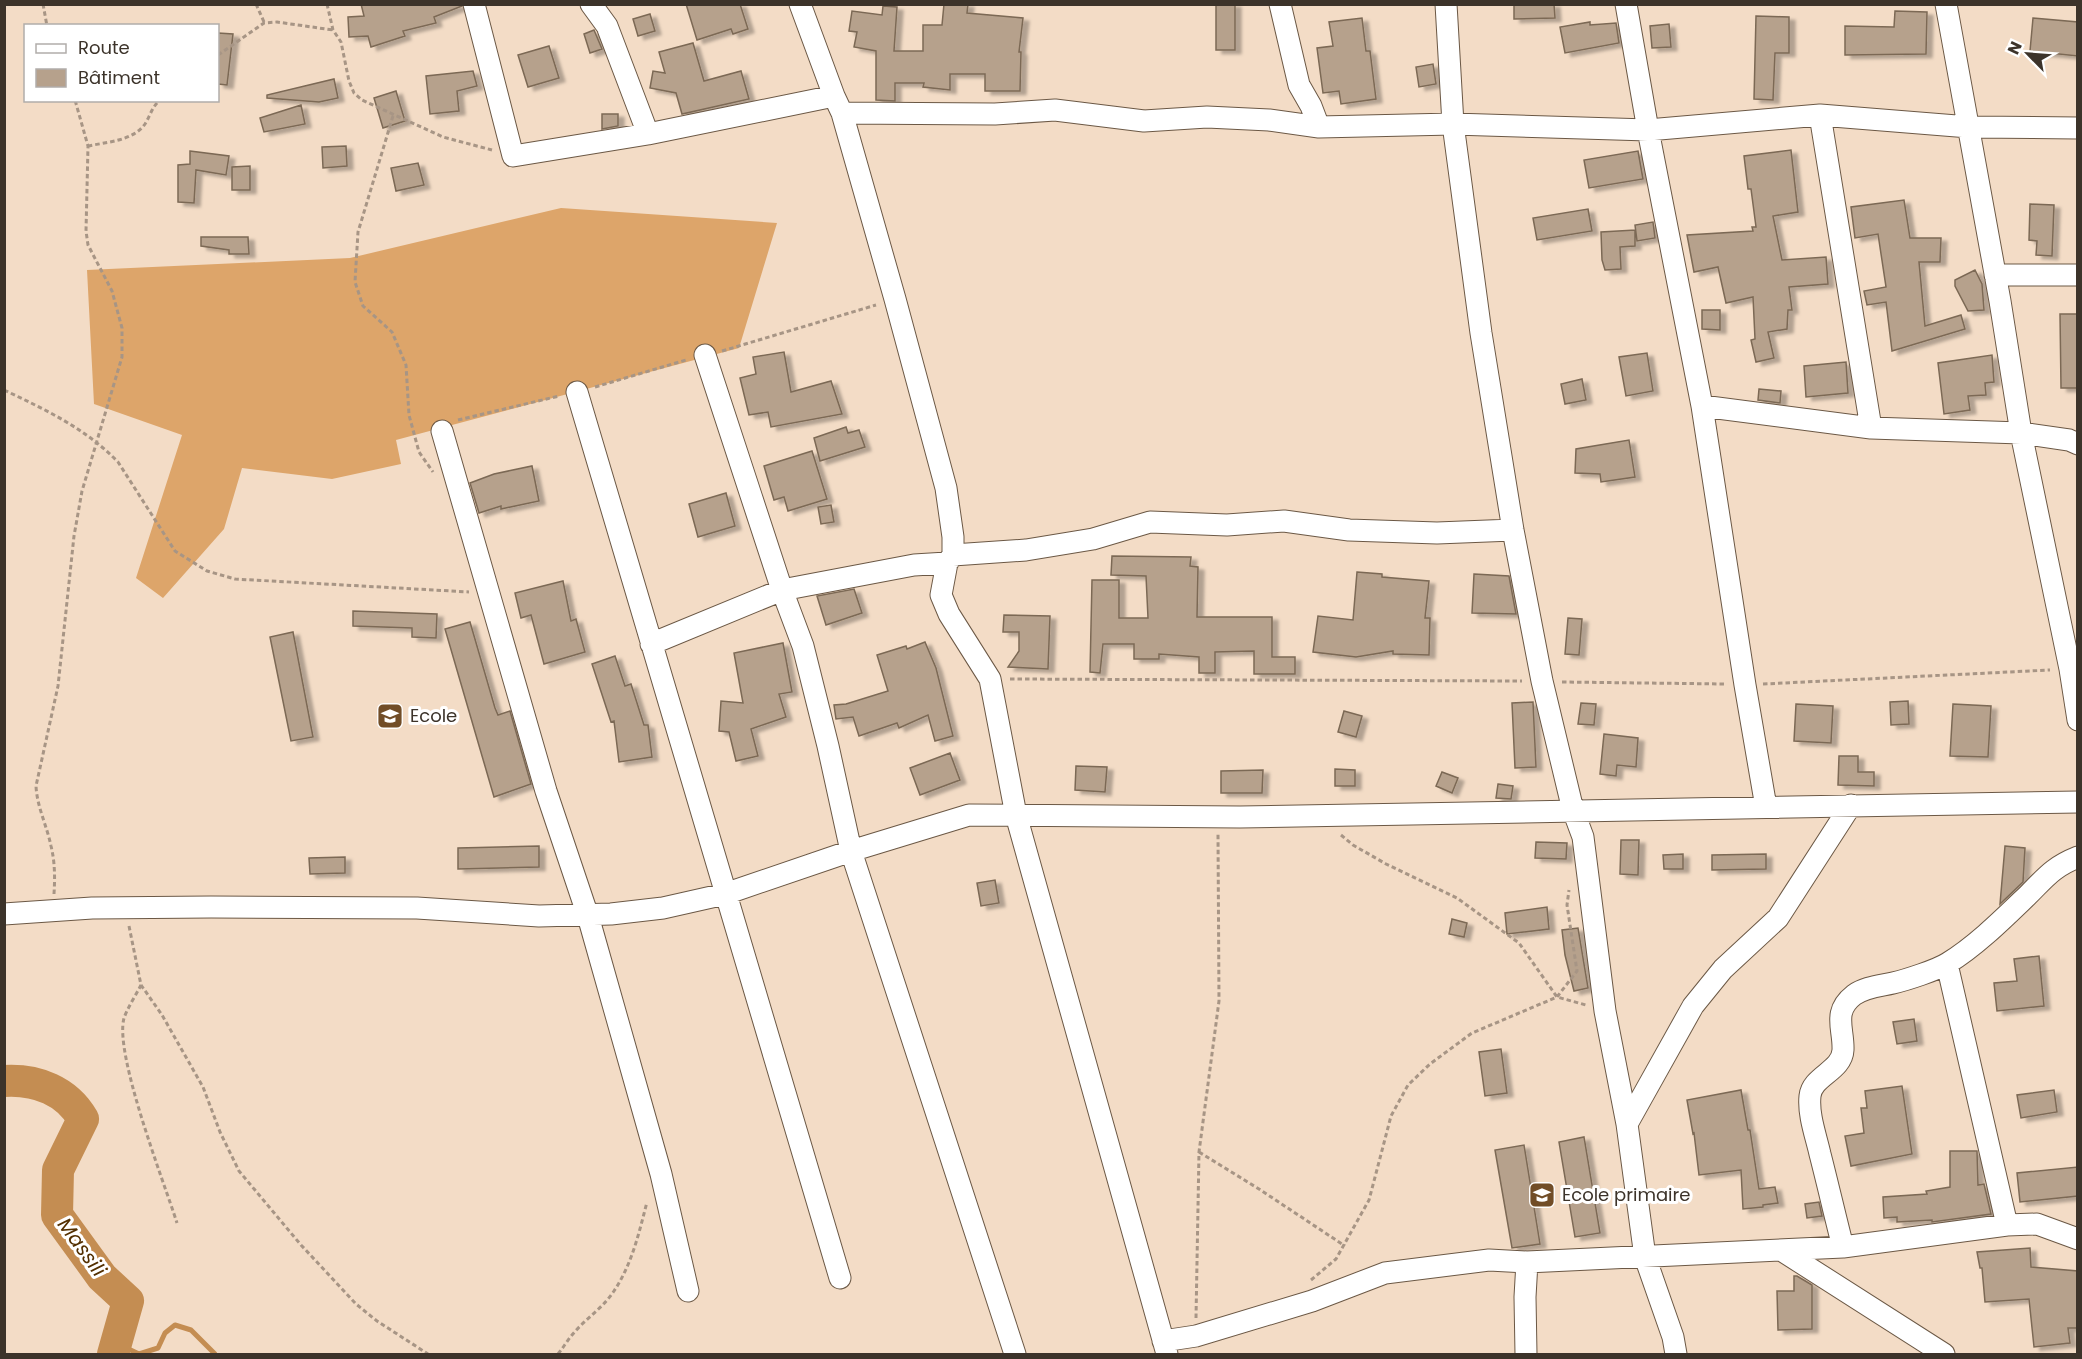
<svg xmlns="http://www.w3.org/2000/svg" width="2082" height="1359" font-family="Poppins,sans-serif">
  <defs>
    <filter id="shadow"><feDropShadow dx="6" dy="3.5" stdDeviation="1.5" flood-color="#0004"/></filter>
  </defs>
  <rect width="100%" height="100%" fill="#f3dcc6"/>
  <path fill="#dda56a" d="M561 208 777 223 739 348 396 440 401 464 332 479 242 468 224 529 163 598 136 578 182 435 94 404 87 270 350 258Z"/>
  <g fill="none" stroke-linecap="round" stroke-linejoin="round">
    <path stroke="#c48d52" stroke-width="5" d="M116 1343 139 1354 158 1348 165 1333 175 1325 191 1330 215 1354"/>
    <path stroke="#c48d52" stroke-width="32" d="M4 1081C37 1079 67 1091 83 1119L58 1170 57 1215 102 1277 128 1301 113 1354"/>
  </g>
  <path fill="#b6a18c" stroke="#7c6955" stroke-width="1.5" filter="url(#shadow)" d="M361 4H462V6L434 17 436 23 403 31 405 36 371 47 368 36 349 37 348 17 364 16Z
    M686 4H740L748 29 733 34 731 29 697 40Z
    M944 4H968L967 13 1023 18 1019 52H1021L1020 91H985V74H950V90L923 87 924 83H895V101L876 100V51L854 47 857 32 849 31 852 11 882 15 883 6 897 7 894 51H923V25H942Z
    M1216 4H1235V50H1216Z
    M1554 4 1555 18 1514 19V5Z
    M1895 11 1927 12 1926 54 1845 55V26L1894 27Z
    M650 14 655 31 638 36 633 19Z
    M1756 16 1789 17V53H1775L1773 100 1754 99Z
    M1362 18 1366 51H1370L1376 99 1341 104 1339 91 1323 93 1317 48 1333 46 1329 22Z
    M2033 18 2078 22V56L2030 51Z
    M1590 22V25L1616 23 1619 43 1565 53 1560 27Z
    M1669 24 1671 47 1652 48 1650 26Z
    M594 30 602 49 590 53 584 34Z
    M218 33 233 34 227 85 218 84Z
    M693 43 704 81 741 71 749 99 682 114 676 93 650 88 653 71 665 73 659 52Z
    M549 46 559 78 528 87 518 55Z
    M1433 64 1436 84 1419 87 1416 67Z
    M473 71 477 86 457 91 459 111 430 114 426 76Z
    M334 79 338 98 319 102 267 98V95Z
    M396 91 405 121 383 128 374 98Z
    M301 105 305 124 264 132 260 118Z
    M602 114H618V126L602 129Z
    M346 146 347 166 323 168 322 147Z
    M1791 150 1798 212 1773 216 1782 260 1826 257 1828 284 1789 287 1792 310H1788L1787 329 1768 332 1774 358 1756 362 1751 340 1755 339 1753 297 1726 303 1718 267 1694 272 1687 235 1753 231 1752 227H1756L1751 189H1748L1744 156Z
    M190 151 229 156 226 175 196 170 194 203 178 202V165L190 164Z
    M1638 151 1643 179 1589 188 1584 160Z
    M418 163 424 185 396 191 391 168Z
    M250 166V190H232V167Z
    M1904 200 1910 238H1941L1940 262H1919L1925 326 1961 315 1965 329 1892 351 1886 302 1867 305 1864 291 1886 287 1878 234 1855 238 1851 207Z
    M2030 204 2054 205 2052 256 2036 255 2037 241 2029 240Z
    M1588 209 1592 231 1537 240 1533 218Z
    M1653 222 1655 238 1637 241 1635 225Z
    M1635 230V246L1620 247 1621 269 1605 270 1602 260 1601 232Z
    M201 237H248L249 254H229V250L201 246Z
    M1975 270 1982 284 1984 310 1968 311 1955 286V280Z
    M1702 310H1720V330L1702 329Z
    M2060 314H2078V388H2061Z
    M784 352 791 392 831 381 842 414 771 427 768 412 749 415 740 378 756 374 753 357Z
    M1647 353 1653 391 1626 396 1619 357Z
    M1992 355 1994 382 1985 383 1986 395 1968 396 1970 410 1944 414 1938 363Z
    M1846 362 1848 393 1806 397 1804 366Z
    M1582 379 1586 400 1565 404 1561 384Z
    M1759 389 1781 391 1780 403 1758 400Z
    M846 427 848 433 859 430 865 447 820 461 814 438Z
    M1629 440 1635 477 1601 482 1600 474 1575 473 1576 449Z
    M812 451 827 499 788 511 784 497 774 500 764 466Z
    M532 466 539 501 501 509V506L479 513 470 483 494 474Z
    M726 493 735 526 698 537 689 504Z
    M831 505 834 522 821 524 818 507Z
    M1112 556 1191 557 1190 566 1198 567 1197 617H1272V657H1295V674H1254V651L1215 652V673H1199V657L1159 654V659H1134V644H1103L1100 673 1090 672 1092 580H1119V618H1148L1146 576 1111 575Z
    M1357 572 1382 574V577L1429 581 1425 618H1430L1429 655 1393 654V651L1356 657 1313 652 1318 616 1353 620Z
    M1474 574 1509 576 1516 614 1472 613Z
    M563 581 571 621 576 619 585 652 544 664 531 615 521 618 515 593Z
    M854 589 862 613 826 625 817 596Z
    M353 611 437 614 436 638 412 637V628L353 626Z
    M1004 615 1050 616 1048 669 1008 667 1019 651V632H1003Z
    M1568 618 1582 619 1579 655 1565 654Z
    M470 622 495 708 498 715 510 711 531 784 494 797 445 629Z
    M293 632 313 737 291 741 270 637Z
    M925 642 936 668 953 736 935 741 928 715 899 728 897 723 859 736 853 717 836 719 834 705 846 704 888 691 877 655 906 646 907 649Z
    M783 643 792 692 779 694 786 717 751 729 758 756 736 761 729 732 719 731 721 701 743 703 734 653Z
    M615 656 625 686 631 684 644 725H648L652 757 619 762 614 721 611 722 592 664Z
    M1908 701 1909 724 1891 725 1890 702Z
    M1533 702 1536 767 1515 768 1512 703Z
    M1581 703 1596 704 1594 725 1578 724Z
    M1796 704 1833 706 1831 743 1794 741Z
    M1953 704 1991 706 1988 757 1950 756Z
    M1344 711 1362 716 1356 737 1338 732Z
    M1604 734 1638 738 1636 767 1617 765 1616 776 1600 774Z
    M950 753 960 780 920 795 910 768Z
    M1839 756H1858V772H1874V786L1838 785Z
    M1076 766 1107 767 1105 792 1075 790Z
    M1335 769 1355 770V786H1335Z
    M1263 770 1262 793H1221V771Z
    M1442 772 1458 778 1452 793 1436 786Z
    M1498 784 1513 786 1511 799 1496 798Z
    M1621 840H1639L1638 875 1620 874Z
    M1536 842 1567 843 1566 859 1535 858Z
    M539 846V867L458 869V848Z
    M2005 846 2025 848 2023 882 2000 904Z
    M1683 854V869H1664L1663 855Z
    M1766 854V869L1712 870V855Z
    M345 857V873L310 874 309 858Z
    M995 880 999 903 981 906 977 883Z
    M1547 907 1549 929 1507 934 1505 913Z
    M1452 919 1467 923 1464 937 1449 934Z
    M1578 928 1588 988 1574 991 1565 955 1562 930Z
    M2039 956 2044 1006 1997 1011 1994 983 2017 981 2014 959Z
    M1914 1019 1917 1041 1897 1044 1893 1022Z
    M1501 1049 1507 1093 1485 1096 1479 1052Z
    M1902 1086 1912 1154 1851 1166 1845 1136 1864 1133 1861 1108H1867L1865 1091Z
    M1741 1090 1748 1130H1750L1759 1189 1775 1187 1778 1203 1763 1205V1207L1743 1209 1741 1170 1699 1175 1694 1133 1693 1134 1687 1100Z
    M2054 1090 2057 1112 2021 1118 2017 1095Z
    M1584 1137 1600 1233 1575 1237 1559 1142Z
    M1524 1145 1540 1244 1512 1248 1495 1150Z
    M1950 1151H1977L1978 1185 1984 1184 1991 1214 1932 1222V1220L1897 1222V1217L1884 1218 1883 1197 1927 1194 1926 1191 1950 1187Z
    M2078 1167V1196L2020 1202 2017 1173Z
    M1819 1202 1822 1216 1807 1218 1805 1204Z
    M2030 1248 2031 1267 2078 1271V1328H2068L2070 1343 2034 1347 2029 1299 1985 1302 1982 1268H1980L1977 1252Z
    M1794 1276H1797L1812 1285V1329L1778 1330 1777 1291H1794Z"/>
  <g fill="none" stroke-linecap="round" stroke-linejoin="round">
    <defs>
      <path id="street" d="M474 4 513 156 648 134 834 96
        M591 4 607 26 648 134
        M800 4 834 96 842 113 895 299 946 488 953 537V555L947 563 941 595 949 614 990 679 1016 815 1167 1354
        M1280 4 1299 85 1311 106 1319 127
        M1446 4 1453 124 1481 333 1513 530 1542 681 1573 810 1583 837 1605 1011 1627 1124 1645 1257 1673 1337 1676 1354
        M1626 4 1648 130 1702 406 1745 685 1766 807
        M1946 4 2000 301 2021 433 2070 669 2078 720
        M842 113 995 114 1055 110 1144 121 1207 117 1269 120 1319 127 1453 124 1648 130 1820 115 1969 127 2078 128
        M1820 115 1871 428
        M1995 275H2078
        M705 355 782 590 803 646 828 746 851 851 1015 1354
        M577 392 840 1278
        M1702 406 1871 428 2021 433 2069 440 2078 444
        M442 431 546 791 588 916 661 1174 688 1291
        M953 555 1026 550 1093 539 1150 522 1227 525 1284 521 1349 530 1437 533 1513 530
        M651 644 782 590 914 565 947 563
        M4 914 92 908 211 907 417 908 539 916 611 914 663 908 725 894 851 851 969 815 1240 817 2078 802
        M1947 964 2007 1225
        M1627 1124 1693 1006 1723 969 1778 918 1851 805
        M1843 1247C1835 1216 1828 1185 1820 1154 1816 1136 1808 1115 1810 1096 1812 1076 1842 1071 1843 1050 1844 1029 1832 1012 1854 995 1865 987 1880 986 1893 983 1906 980 1937 970 1948 963 1976 946 2004 918 2028 895 2046 877 2053 867 2078 857
        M1781 1250 1944 1354
        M1163 1341 1196 1336 1312 1301 1385 1273 1489 1260 1527 1262 1843 1247 2007 1225 2037 1224 2078 1239
        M1526 1354 1525 1297 1527 1262"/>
    </defs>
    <use href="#street" stroke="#6b5845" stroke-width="23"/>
    <path stroke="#a79585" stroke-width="3" stroke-dasharray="4.5 3" stroke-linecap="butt" d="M43 4 47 26
      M256 4 264 22
      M327 4 333 30 341 42 349 81 354 93 362 100 443 137 492 150
      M218 55 264 23 277 22 333 30
      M393 116 358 232 355 282 363 306 392 332 406 365 409 415 419 452 433 472
      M88 146C107 142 133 141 145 124 150 116 152 107 160 100
      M722 351 876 305
      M595 387 686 360
      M4 390C46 410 85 428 118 462L175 551 207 571 235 579 469 592
      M458 420 559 396
      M1010 679 1522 681
      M1562 682 1726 684
      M1763 684 2050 670
      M1341 835 1353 845 1386 864 1457 898 1519 943 1557 997 1586 1005
      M54 894C55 878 55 862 51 846 47 826 37 807 36 786L58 686 74 536 82 491 122 357V328L112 291 88 245 86 231 88 146 75 100
      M129 926 141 985 162 1015 203 1087 220 1132 239 1171 301 1245 356 1304 377 1321 428 1354
      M141 985C136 995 128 1007 124 1018 114 1054 164 1182 177 1223
      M1199 1152 1259 1189 1345 1246
      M1311 1280 1336 1259 1369 1200 1391 1116 1408 1085 1430 1064 1472 1033 1557 997 1577 971 1567 905 1569 890
      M1196 1318 1199 1152 1219 1001 1218 834
      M558 1354C563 1348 567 1341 572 1335 585 1319 603 1308 614 1291 632 1264 639 1233 647 1202"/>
    <use href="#street" stroke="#fff" stroke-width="21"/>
  </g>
  <defs>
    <symbol id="school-square" viewBox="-11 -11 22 22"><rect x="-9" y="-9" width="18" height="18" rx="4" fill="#714d27" stroke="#fff"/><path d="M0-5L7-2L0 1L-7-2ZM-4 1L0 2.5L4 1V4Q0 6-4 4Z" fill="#fff"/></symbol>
  </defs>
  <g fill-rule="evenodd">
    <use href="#school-square" x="375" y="701" width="30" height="30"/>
    <use href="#school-square" x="1527" y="1180" width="30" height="30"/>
  </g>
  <g text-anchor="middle" stroke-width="6" stroke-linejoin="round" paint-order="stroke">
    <g font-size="18" fill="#3c332a" stroke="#fff" text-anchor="start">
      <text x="410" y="722">Ecole</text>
      <text x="1562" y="1201">Ecole primaire</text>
    </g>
    <g font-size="20" font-style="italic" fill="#532f00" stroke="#fff">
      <text transform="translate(82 1247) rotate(54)" y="7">Massili</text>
    </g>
  </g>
  <rect width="2082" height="1359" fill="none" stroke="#3c332a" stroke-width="12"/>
  <rect x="24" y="24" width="195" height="78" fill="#ffffff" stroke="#b1adaa" stroke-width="1.5"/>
  <rect x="36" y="44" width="30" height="9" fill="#ffffff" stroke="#b1adaa" stroke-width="1.5"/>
  <text x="78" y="54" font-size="18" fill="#3c332a">Route</text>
  <rect x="36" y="69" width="30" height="18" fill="#b6a18c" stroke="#b1adaa" stroke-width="1.5"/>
  <text x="78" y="84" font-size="18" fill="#3c332a">Bâtiment</text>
  <g transform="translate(2028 54) rotate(295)" stroke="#ffffff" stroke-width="4.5" paint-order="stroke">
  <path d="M0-4.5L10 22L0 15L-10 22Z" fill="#3c332a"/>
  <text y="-9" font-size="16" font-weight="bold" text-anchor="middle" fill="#3c332a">N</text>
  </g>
</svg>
